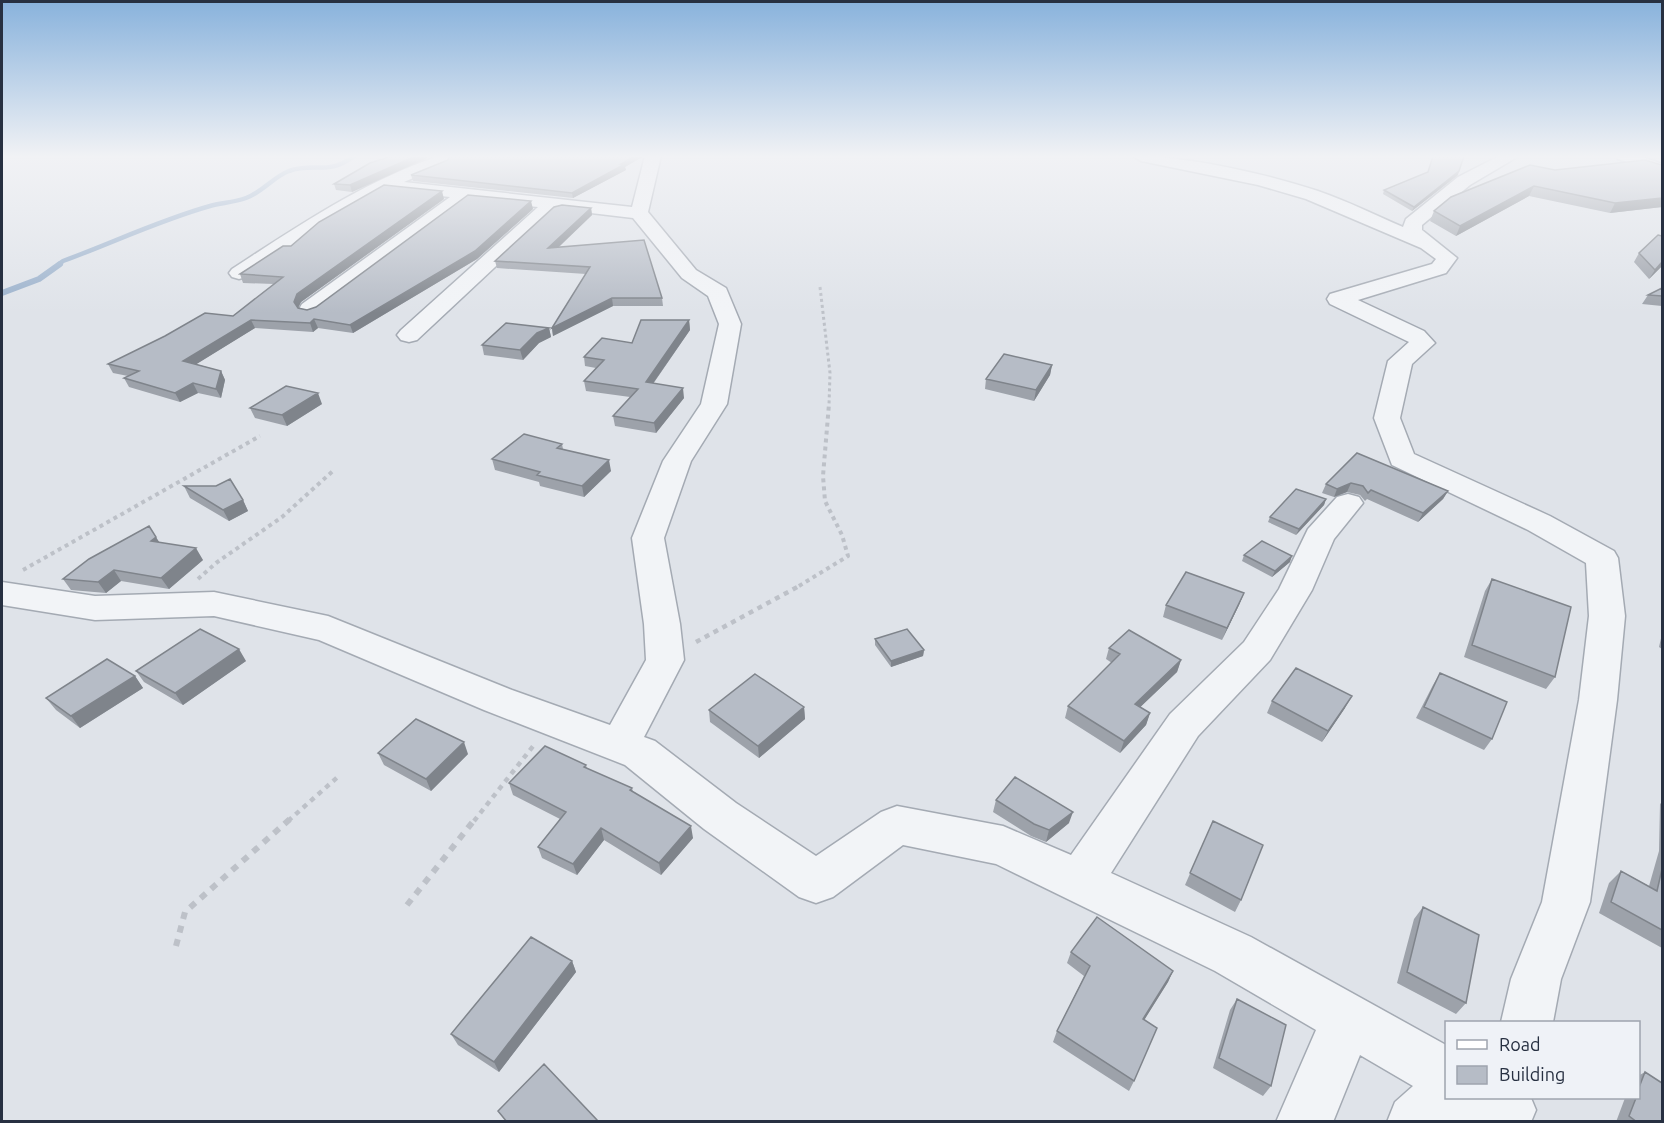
<svg xmlns="http://www.w3.org/2000/svg" width="1664" height="1123" font-family="Ubuntu,sans-serif">
  <rect width="100%" height="100%" fill="#dfe3e9"/>
  <g fill="none" stroke-linecap="round" stroke-linejoin="round">
    <path stroke="#99b0cb" stroke-width="4.5" d="M58 265 63 261C112 243 160 220 210 206 222 203 235 202 246 198 263 192 273 177 289 171 315 162 328 176 354 156"/>
    <path stroke="#99b0cb" stroke-width="6" d="M2 293 39 279 60 264"/>
    <defs>
      <path id="minor" d="M439 156 448 157 450 160 448 163 404 182 632 207 645 156H661L648 212 696 270 726 288 741 324 727 404 691 461 664 538 680 624 684 660 644 737 655 741 736 803 816 856 881 812 897 806 1003 826 1071 855 1170 714 1244 642 1279 589 1308 529 1337 497 1348 494 1359 497 1363 503 1334 539 1312 590 1270 660 1198 736 1111 873 1251 937 1446 1045V1098H1531L1536 1110 1531 1122H1387L1395 1102 1413 1086 1360 1055 1333 1122H1276L1316 1030 1215 971 996 864 903 845 833 897 816 903 799 897 704 829 625 765 484 710 319 640 214 616 95 620 2 605V582L95 596 214 592 328 616 512 690 610 725 646 660 644 624 632 538 663 461 701 404 719 324 708 296 682 278 633 218 557 209 417 340 409 342 401 340 397 335 401 330 538 207 469 200 318 314 310 316 302 314 299 309 302 304 450 197 386 190 331 221 246 277 239 279 232 277 229 273 232 269C298 226 364 181 439 156Z
        M1133 156C1187 156 1267 174 1318 191 1347 201 1375 215 1403 227L1406 219 1458 177 1499 156H1519L1470 185 1422 225V230L1457 258 1446 273 1358 300 1424 331 1435 343 1412 364 1400 418 1414 454 1550 516 1614 551 1618 558 1625 616 1617 700 1590 902 1561 979 1553 1022H1501L1511 979 1542 902 1579 700 1589 616 1586 563 1528 530 1392 465 1374 418 1388 361 1409 342 1330 304 1327 299 1330 294 1432 264 1436 259 1421 248 1306 199 1258 185 1141 161Z"/>
      <path id="major" d="M1616 156H1640L1662 164V174L1618 159Z"/>
    </defs>
    <use href="#minor" stroke="#a4aab3" stroke-width="3"/>
    <use href="#major" stroke="#9ea7b6" stroke-width="3"/>
    <path stroke="#bdc1c8" stroke-width="3" stroke-dasharray="3 3" stroke-linecap="butt" d="M820 287 830 373 829 405"/>
    <path stroke="#bdc1c8" stroke-width="4" stroke-dasharray="4 4" stroke-linecap="butt" d="M23 570 260 436
      M198 579 216 563 282 517 334 470
      M799 586 848 556 842 535 825 501 823 476 829 404"/>
    <path stroke="#bdc1c8" stroke-width="4.5" stroke-dasharray="5 5" stroke-linecap="butt" d="M696 642 801 585
      M288 821 340 775
      M474 821 534 745"/>
    <path stroke="#bdc1c8" stroke-width="6" stroke-dasharray="7 7" stroke-linecap="butt" d="M407 905 475 819
      M176 946 185 912 290 819"/>
    <use href="#minor" fill="#f2f4f7" fill-rule="evenodd"/>
    <use href="#major" fill="#fff" fill-rule="evenodd"/>
  </g>
  <path fill="#9da2aa" d="M392 156H427V158L352 192 336 190 334 184Z
    M642 157 625 167 626 170 573 198 413 181 411 175Z
    M1662 165V207L1610 213 1529 196 1456 236 1430 221 1434 211 1555 170Z
    M1458 175 1412 211 1383 194 1384 190Z
    M444 199 301 302 298 308 307 310 316 307 533 209 477 259 353 333 318 328 313 332 255 328 196 364 221 371 225 380 221 398 198 393 180 402 129 387 124 378 128 376 113 373 108 364 233 316 274 284 243 283 240 274Z
    M591 208 592 215 558 248 662 298 663 306H613L553 336 552 328 586 274 497 268 495 261Z
    M1662 236V266L1649 279 1634 262 1639 253Z
    M1662 288V306L1642 304 1648 295Z
    M689 320 690 330 653 384 684 398 656 433 615 426 613 416 630 397 586 391 584 381 596 368 585 366 584 357 632 343Z
    M549 328 551 337 539 343 523 360 484 355 482 345Z
    M1052 365 1050 375 1034 401 985 389 986 379Z
    M322 404 287 426 255 418 250 408Z
    M562 444 563 449 611 471 584 497 540 486 539 482 495 470 492 459Z
    M1357 453 1448 491 1443 499 1418 522 1367 499 1365 501 1360 495 1347 492 1334 497 1322 493 1326 484Z
    M184 486 243 500 248 511 229 521 190 498Z
    M1326 499 1324 505 1296 535 1268 522 1270 517Z
    M160 542 203 560 169 589 121 581 106 593 71 590 63 579Z
    M1244 555 1290 562 1272 577 1242 561Z
    M1492 579 1555 677 1546 689 1464 657 1485 591Z
    M1244 593 1239 605 1222 640 1163 617 1166 605Z
    M1662 634V649L1659 647Z
    M875 639 924 650 923 656 891 667 875 645Z
    M1109 648 1181 660 1177 672 1140 707 1150 713 1146 725 1120 753 1065 718 1068 706 1112 663 1106 659Z
    M246 661 183 705 144 682 136 671Z
    M1440 673 1492 739 1484 750 1416 718 1433 685Z
    M135 676 143 688 80 728 56 710 46 698Z
    M1272 701 1345 708 1322 742 1267 713Z
    M804 707 805 719 759 758 710 722 709 710Z
    M378 753 468 754 431 791 384 765Z
    M586 765 587 769 632 788 633 792 693 838 661 875 604 840 577 875 542 858 538 847 560 819 513 795 509 783Z
    M996 800 1069 823 1046 842 1031 836 993 812Z
    M1662 802V948L1599 913 1609 883 1621 871 1649 886 1659 851 1660 804Z
    M1213 821 1241 900 1235 912 1185 885Z
    M1423 907 1466 1003 1456 1014 1397 983 1414 919Z
    M1071 952 1173 971 1168 982 1144 1020 1134 1081 1129 1091 1053 1042 1057 1031 1084 976 1067 963Z
    M572 961 576 972 499 1072 458 1045 451 1034Z
    M1237 999 1271 1086 1263 1096 1213 1068 1230 1010Z
    M1645 1072 1662 1083V1081V1122H1616L1625 1098H1638V1076Z"/>
  <path fill="#7f848b" d="M416 156H427V158L352 192 350 185Z
    M635 156H643L642 157 625 167 626 170 573 198 572 193Z
    M1459 171 1458 175 1412 211 1414 207Z
    M1534 186 1529 196 1456 236 1460 226Z
    M442 191 444 199 301 302 297 310 294 302 297 294Z
    M1662 198V207L1610 213 1615 203Z
    M531 201 533 209 477 259 353 333 350 325Z
    M591 208 592 215 549 256 548 248Z
    M1662 262V266L1649 279 1655 270Z
    M612 298 613 306 553 336 552 328Z
    M314 319 318 328 313 332 310 323Z
    M251 320 255 328 187 370 183 361Z
    M689 320 690 330 647 392 646 382Z
    M549 328 551 337 539 343 523 360 520 350 537 333Z
    M1052 365 1050 375 1034 401 1036 390Z
    M221 371 225 380 221 398 216 389Z
    M193 383 198 393 180 402 175 393Z
    M683 388 684 398 656 433 654 423Z
    M318 393 322 404 287 426 282 415Z
    M609 460 611 471 584 497 582 486Z
    M1351 483 1347 492 1334 497 1337 489Z
    M1448 491 1443 499 1418 522 1423 513Z
    M1326 499 1324 505 1296 535 1299 529Z
    M243 500 248 511 229 521 223 510Z
    M156 537 163 548 151 541Z
    M196 548 203 560 169 589 161 578Z
    M1292 556 1290 562 1272 577 1275 571Z
    M114 570 121 581 106 593 98 582Z
    M1244 593 1239 605 1222 640 1227 628Z
    M239 649 246 661 183 705 175 693Z
    M924 650 923 656 891 667V661Z
    M1181 660 1177 672 1131 716 1135 704Z
    M135 676 143 688 80 728 71 716Z
    M1352 696 1345 708 1322 742 1328 731Z
    M804 707 805 719 759 758 758 746Z
    M1150 713 1146 725 1120 753 1124 741Z
    M464 742 468 754 431 791 426 779Z
    M1073 812 1069 823 1046 842 1049 830Z
    M691 826 693 838 661 875 659 863Z
    M601 828 604 840 577 875 573 864Z
    M572 961 576 972 499 1072 494 1062Z
    M1173 971 1168 982 1138 1030 1143 1019Z"/>
  <path fill="#b6bcc6" stroke="#7f848b" stroke-width="1.5" d="M392 156H416L350 185 334 184 370 163Z
    M449 156H635L621 164H625L572 193 411 175 448 160Z
    M1433 156H1464L1459 171 1414 207 1384 190 1428 172Z
    M1645 160 1662 165V198L1615 203 1534 186 1460 226 1434 211 1451 197 1530 165 1555 170Z
    M384 185 442 191 297 294 294 302 298 308 307 310 316 307 468 195 531 201 475 251 350 325 314 319 310 323 251 320 183 361 221 371 216 389 193 383 175 393 124 378 139 371 108 364 165 336 205 313 233 316 283 277 240 274 283 246H291L319 222Z
    M562 205 591 208 548 248 644 240 662 298H612L552 328 590 267 495 261 554 207Z
    M1658 235 1662 236V262L1655 270 1639 253Z
    M1662 288V296L1648 295Z
    M641 320H689L646 382 683 388 654 423 613 416 638 389 584 381 604 360 584 357 602 338 632 343Z
    M506 323 549 328 537 333 520 350 482 345Z
    M1004 354 1052 365 1036 390 986 379Z
    M286 386 318 393 282 415 250 408Z
    M524 434 562 444 557 448 609 460 582 486 537 475 540 472 492 459Z
    M1357 453 1448 491 1423 513 1371 490 1368 493 1363 486 1351 483 1337 489 1326 484Z
    M230 479 243 500 223 510 184 486H216Z
    M1296 489 1326 499 1299 529 1270 517Z
    M149 526 156 537 151 541 196 548 161 578 114 570 98 582 63 579 89 559Z
    M1262 541 1292 556 1275 571 1244 555Z
    M1186 572 1244 593 1227 628 1166 605Z
    M1492 579 1571 607 1555 677 1472 645Z
    M200 629 239 649 175 693 136 671Z
    M907 629 924 650 891 661 875 639Z
    M1129 630 1181 660 1135 704 1150 713 1124 741 1068 706 1120 654 1109 648Z
    M107 659 135 676 71 716 46 698Z
    M1296 668 1352 696 1328 731 1272 701Z
    M1440 673 1507 702 1492 739 1424 707Z
    M755 674 804 707 758 746 709 710Z
    M416 719 464 742 426 779 378 753Z
    M545 746 586 765 584 767 632 788 630 790 691 826 659 863 601 828 573 864 538 847 566 812 509 783Z
    M1015 777 1073 812 1049 830 1034 824 996 800Z
    M1213 821 1263 845 1241 900 1190 873Z
    M1662 869V930L1611 902 1621 871 1657 891Z
    M1423 907 1479 935 1466 1003 1407 972Z
    M1097 917 1173 971 1143 1019 1157 1028 1134 1081 1057 1031 1090 966 1071 952Z
    M531 937 572 961 494 1062 451 1034Z
    M1237 999 1286 1025 1271 1086 1219 1058Z
    M544 1064 597 1120 596 1122H507L498 1111Z
    M1645 1072 1662 1083V1122H1637L1629 1116 1636 1098H1638V1090Z"/>
  <linearGradient id="sky" x2="0" y2="1"><stop stop-color="#88b2dc"/><stop offset="0.5" stop-color="#f1f2f5"/><stop offset="1" stop-color="#f1f2f5" stop-opacity="0"/></linearGradient>
  <rect width="1664" height="313" fill="url(#sky)"/>
  <rect width="1664" height="1123" fill="none" stroke="#273041" stroke-width="6"/>
  <rect x="1445" y="1021" width="195" height="78" fill="#eff2f7" stroke="#9fa4ae" stroke-width="1.5"/>
  <rect x="1457" y="1040" width="30" height="9" fill="#ffffff" stroke="#9fa4ae" stroke-width="1.5"/>
  <text x="1499" y="1051" font-size="18" fill="#273041">Road</text>
  <rect x="1457" y="1066" width="30" height="18" fill="#b6bcc6" stroke="#9fa4ae" stroke-width="1.5"/>
  <text x="1499" y="1081" font-size="18" fill="#273041">Building</text>
</svg>
